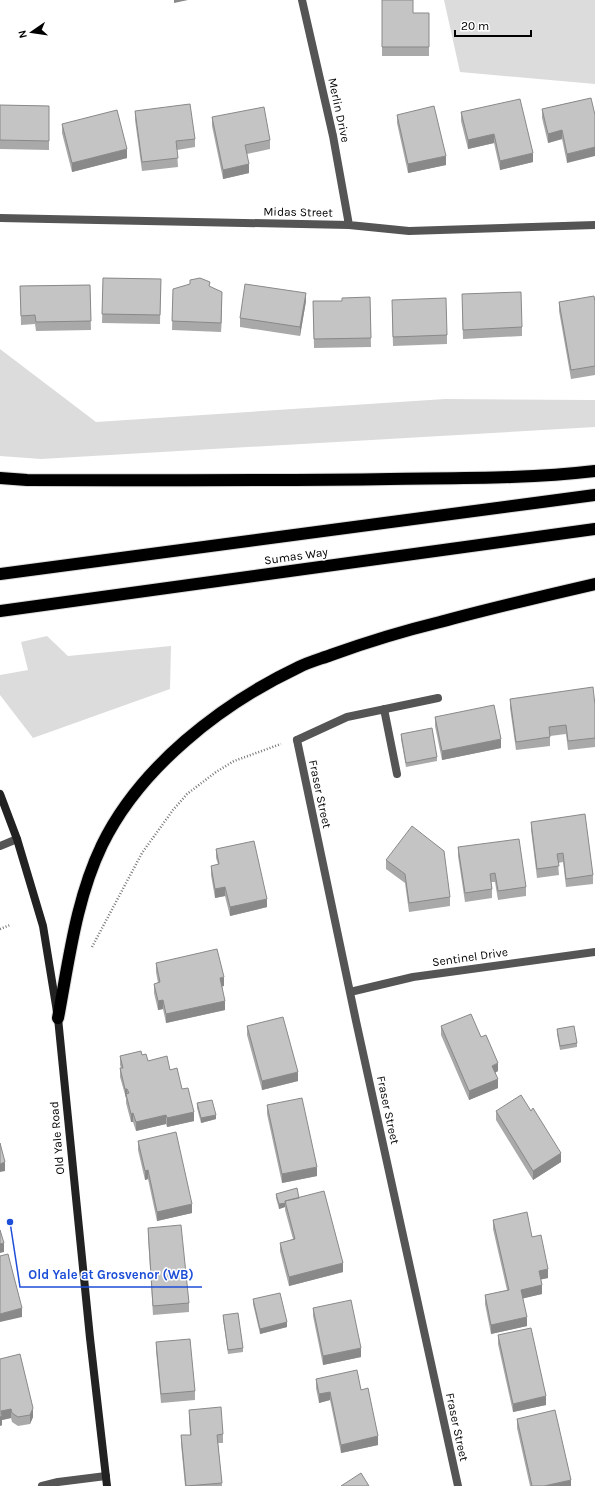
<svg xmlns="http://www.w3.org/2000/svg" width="595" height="1486" font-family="Karla,sans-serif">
  <rect width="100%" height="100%" fill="#fff"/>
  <path fill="#dcdcdc" d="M444 0H595V84L460 72Z
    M0 349 96 422 445 399 595 400V427L41 459 0 456Z
    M47 636 68 656 171 646 170 689 33 738 0 695V675L28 670 21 642Z"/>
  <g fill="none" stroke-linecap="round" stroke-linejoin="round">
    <defs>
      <path id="motorway" d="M0 478 27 480C148 480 269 481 390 479 458 478 527 479 595 471
        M0 574 595 495
        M0 611 595 529
        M58 1018C69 960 76 899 102 845 140 767 221 704 299 667 309 662 320 659 331 655 367 642 403 631 440 622 491 608 543 596 595 584"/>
    </defs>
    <use href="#motorway" stroke="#dbdbdb" stroke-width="14"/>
    <path stroke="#777" stroke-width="2.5" stroke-dasharray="1 2" stroke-linecap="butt" d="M0 929 10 925
      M92 947 142 853 173 810 187 794 216 772 234 761 281 744"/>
    <path stroke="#555" stroke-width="8" d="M384 709 397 774
      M297 740 347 717 438 698"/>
    <path stroke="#555" stroke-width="8" d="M302 0 333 136 349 225
      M0 218 349 225 409 231 595 225
      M297 740 356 1021 458 1486
      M350 992 413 977 595 952
      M42 1486 58 1482 106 1476"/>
    <path stroke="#555" stroke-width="8" d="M0 846 17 839"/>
    <path stroke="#222" stroke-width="8" d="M0 794 17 839 43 926 58 1018 90 1338 107 1486"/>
    <use href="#motorway" stroke="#000" stroke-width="12"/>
  </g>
  <path fill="#a9a9a9" d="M382 0 413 13H429V56H382Z
    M591 98 567 163 562 139 548 143 542 118V109Z
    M0 105 49 106V150L0 149Z
    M135 111 195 139V147L177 150 178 167 142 171 135 120Z
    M461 112 533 162 500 170 494 143 468 149 461 121Z
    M397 115 446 165 408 173 397 123Z
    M212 117 270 140V149L247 154 249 173 223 179 212 126Z
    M62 124 127 158 72 172 62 133Z
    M103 278 161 279 160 324 102 323Z
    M90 285 91 330 36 331 35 324 21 325 20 286Z
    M210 287 222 301 221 332 172 330 173 289Z
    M370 297 371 347 314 348 313 301H342Z
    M306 301 300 336 240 327V318Z
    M559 302H595V375L571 379 559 311Z
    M462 303 522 327V336L463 339Z
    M392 309 447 335V344L393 346Z
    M510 699 595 705V747L568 750 566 734 550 736V746L516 750 510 708Z
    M435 717 501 748 442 760 435 726Z
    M401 734 437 757V761L406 767 401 739Z
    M531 822 593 875V884L566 887 563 862 558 863 559 875 537 878 531 830Z
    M458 847 526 887V896L498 900 495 882H491L492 889V898L465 902 458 856Z
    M216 849 267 907 230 916 225 896 215 898 211 875V866L218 864 216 858Z
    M386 860 450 897V906L409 912 405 883 386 869Z
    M156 963 224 986H222L225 1010 166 1023 163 1009 158 1010 154 993V984L158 983 156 972Z
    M247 1026 298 1081 262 1090 247 1035Z
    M441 1026 481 1037 498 1071 495 1073 498 1088 469 1100 441 1035Z
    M557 1029 577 1043V1047L560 1050 557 1034Z
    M142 1055 148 1061 170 1070 182 1089 194 1121 167 1127 166 1124 136 1131 133 1122H131L126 1103V1098L120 1077V1068H121L120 1065V1056Z
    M197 1103 216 1119 201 1123 197 1108Z
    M267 1105 317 1176 282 1183 267 1114Z
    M496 1111 561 1162 533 1180 496 1120Z
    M138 1141 192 1213 157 1221 148 1179 145 1180 138 1150Z
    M276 1194 299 1198 343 1272 289 1286 280 1251V1243L293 1239 285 1210V1207L279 1209 276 1198Z
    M493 1220 532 1237 548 1278 541 1279 542 1294 523 1298 527 1326 491 1334 485 1304V1295L507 1290 493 1229Z
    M148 1228 189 1303V1312L153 1315 148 1237Z
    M253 1299 287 1327 260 1334 253 1304Z
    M313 1308 361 1357 323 1365 313 1316Z
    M223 1315 243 1348V1352L228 1354 223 1319Z
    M498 1335 546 1405 513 1412 498 1344Z
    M156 1342 195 1391V1400L161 1403 156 1351Z
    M0 1359 33 1417 30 1424 18 1426 12 1422 11 1418 2 1420V1425L0 1426Z
    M316 1379 361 1390 378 1445 341 1453 330 1400 319 1403 316 1388Z
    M189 1410 223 1434V1443H218L222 1486H185L181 1444V1435H190L189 1418Z
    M517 1419 571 1486H530L517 1428Z"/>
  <path fill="#898989" d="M174 0H188L174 3Z
    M562 130V139L548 143V134Z
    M494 134V143L468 149V140Z
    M595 147V156L567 163V154Z
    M127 149V158L72 172V163Z
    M533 153V162L500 170V161Z
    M446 156V165L408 173V164Z
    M249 164V173L223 179V170Z
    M222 292V301L221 332V323Z
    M306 293V301L300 336V327Z
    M501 739V748L442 760V751Z
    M225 887V896L215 898V889Z
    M267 899V907L230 916V907Z
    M224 977V986L220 987V978Z
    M163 1000V1009L158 1010V1001Z
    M225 1001V1010L166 1023V1014Z
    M498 1063V1071L492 1074V1066Z
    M298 1072V1081L262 1090V1081Z
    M498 1079V1088L469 1100V1091Z
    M125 1089H127V1097L126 1094 125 1098Z
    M194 1112V1121L167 1127V1118Z
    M133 1113V1122H131V1114Z
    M166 1115V1124L136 1131V1122Z
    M216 1115V1119L201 1123V1118Z
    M561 1153V1162L533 1180V1171Z
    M5 1162V1171L0 1172V1164Z
    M317 1167V1176L282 1183V1174Z
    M148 1170V1179L145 1180V1171Z
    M285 1203V1207L279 1209V1204Z
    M192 1204V1213L157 1221V1212Z
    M4 1243V1252L0 1253V1244Z
    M343 1263V1272L289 1286V1277Z
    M548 1269V1278L539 1280V1271Z
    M542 1285V1294L521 1299V1290Z
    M22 1308V1317L0 1322V1314Z
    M527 1317V1326L491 1334V1325Z
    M287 1322V1327L260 1334V1329Z
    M361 1348V1357L323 1365V1356Z
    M330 1392V1400L319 1403V1394Z
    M546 1396V1405L513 1412V1404Z
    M33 1408V1417L30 1424V1415Z
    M11 1409V1418L2 1420V1425L0 1426V1417L1 1411Z
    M378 1436V1445L341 1453V1445Z
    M571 1480V1486H544Z"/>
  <path fill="#c4c4c4" stroke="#898989" d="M382 0H413V13H429V47H382Z
    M591 98 595 115V147L567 154 562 130 548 134 542 109Z
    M520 99 533 153 500 161 494 134 468 140 461 112Z
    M190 104 195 139 176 141 178 158 142 162 135 111Z
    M0 105 49 106V141L0 140Z
    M434 106 446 156 408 164 397 115Z
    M264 107 270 140 245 145 249 164 223 170 212 117Z
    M117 110 127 149 72 163 62 124Z
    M103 278 161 279 160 315 102 314Z
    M200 278 210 282 209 286 222 292 221 323 172 321 173 289 190 284V280Z
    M245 284 306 293 300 327 240 318Z
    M90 285 91 321 36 322 35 315 21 316 20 286Z
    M521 292 522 327 463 330 462 294Z
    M594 296 595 302V366L571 370 559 302Z
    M370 297 371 338 314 339 313 301H342V298Z
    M446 298 447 335 393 337 392 300Z
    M593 687 595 705V738L568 741 566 725 549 727 550 737 516 742 510 699Z
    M494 705 501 739 442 751 435 717Z
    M432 728 437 757 406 763 401 734Z
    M585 814 593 875 566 879 563 853 557 854 559 866 537 869 531 822Z
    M412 826 444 851 450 897 409 903 405 874 386 860Z
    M519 839 526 887 498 891 495 873 490 874 492 889 465 893 458 847Z
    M254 841 267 899 230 907 225 887 215 889 211 866 219 864 216 849Z
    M217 949 224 977 220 978 225 1001 166 1014 163 1000 158 1001 154 984 160 982 156 963Z
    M471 1014 481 1037 486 1035 498 1063 492 1066 498 1079 469 1091 441 1026Z
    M283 1017 298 1072 262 1081 247 1026Z
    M574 1026 577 1043 560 1046 557 1029Z
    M141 1051 142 1055 146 1054 148 1061 167 1056 170 1070 177 1068 182 1089 188 1088 194 1112 167 1118 166 1115 136 1122 133 1113 131 1114 126 1094 129 1093 127 1089H125L120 1068H123L120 1056Z
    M521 1095 531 1111 533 1108 561 1153 533 1171 496 1111Z
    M302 1098 317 1167 282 1174 267 1105Z
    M212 1100 216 1115 201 1118 197 1103Z
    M176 1132 192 1204 157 1212 148 1170 145 1171 138 1141Z
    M0 1143 5 1162 0 1164Z
    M297 1188 299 1198 285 1201 286 1203 279 1204 276 1194Z
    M324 1191 343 1263 289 1277 280 1243 295 1239 285 1201Z
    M527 1212 532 1237 541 1235 548 1269 539 1271 542 1285 521 1290 527 1317 491 1325 485 1295 509 1290 493 1220Z
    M181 1225 189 1303 153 1306 148 1228Z
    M0 1230 4 1243 0 1244Z
    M8 1254 22 1308 0 1314V1256Z
    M280 1293 287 1322 260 1329 253 1299Z
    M351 1300 361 1348 323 1356 313 1308Z
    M238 1313 243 1348 228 1350 223 1315Z
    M531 1328 546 1396 513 1404 498 1335Z
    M190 1339 195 1391 161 1394 156 1342Z
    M20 1354 33 1408 30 1415 18 1417 12 1413 11 1409 1 1411 2 1416 0 1417V1359Z
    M357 1370 361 1390 368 1388 378 1436 341 1445 330 1392 319 1394 316 1379Z
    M221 1407 223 1434 217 1435 222 1483 186 1486 181 1435H191L189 1410Z
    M555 1410 571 1480 544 1486H532L517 1419Z
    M361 1473 369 1486H341Z"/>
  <g text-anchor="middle" stroke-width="3" stroke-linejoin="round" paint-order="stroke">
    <g font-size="12" fill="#000" stroke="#fff">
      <text transform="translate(339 110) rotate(78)" y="4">Merlin Drive</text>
      <text transform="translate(298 212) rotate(1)" y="4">Midas Street</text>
      <text transform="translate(296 556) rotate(-8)" y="4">Sumas Way</text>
      <text transform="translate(320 794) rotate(78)" y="4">Fraser Street</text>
      <text transform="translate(470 957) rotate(-8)" y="4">Sentinel Drive</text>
      <text transform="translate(388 1110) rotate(78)" y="4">Fraser Street</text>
      <text transform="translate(57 1138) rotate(-95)" y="4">Old Yale Road</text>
      <text transform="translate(457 1427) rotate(78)" y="4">Fraser Street</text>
    </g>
  </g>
  <path fill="none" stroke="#1d4ed8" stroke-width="1.5" d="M10 1222L20 1287H202"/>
  <circle fill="#1d4ed8" stroke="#fff" stroke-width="1.5" cx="10" cy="1222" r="4"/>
  <g font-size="13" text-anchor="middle" font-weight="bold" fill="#1d4ed8" stroke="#fff" stroke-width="3" stroke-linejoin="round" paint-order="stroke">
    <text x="111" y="1279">Old Yale at Grosvenor (WB)</text>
  </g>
  <g transform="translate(32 32) rotate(257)" stroke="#ffffff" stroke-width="3" paint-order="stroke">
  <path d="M0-3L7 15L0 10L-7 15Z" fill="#000000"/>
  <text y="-6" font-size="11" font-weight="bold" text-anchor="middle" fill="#000000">N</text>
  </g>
  <path d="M455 30v6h76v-6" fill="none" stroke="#000000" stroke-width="2"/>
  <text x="461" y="30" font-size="12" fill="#000000" stroke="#ffffff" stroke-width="3" paint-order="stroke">20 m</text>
</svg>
